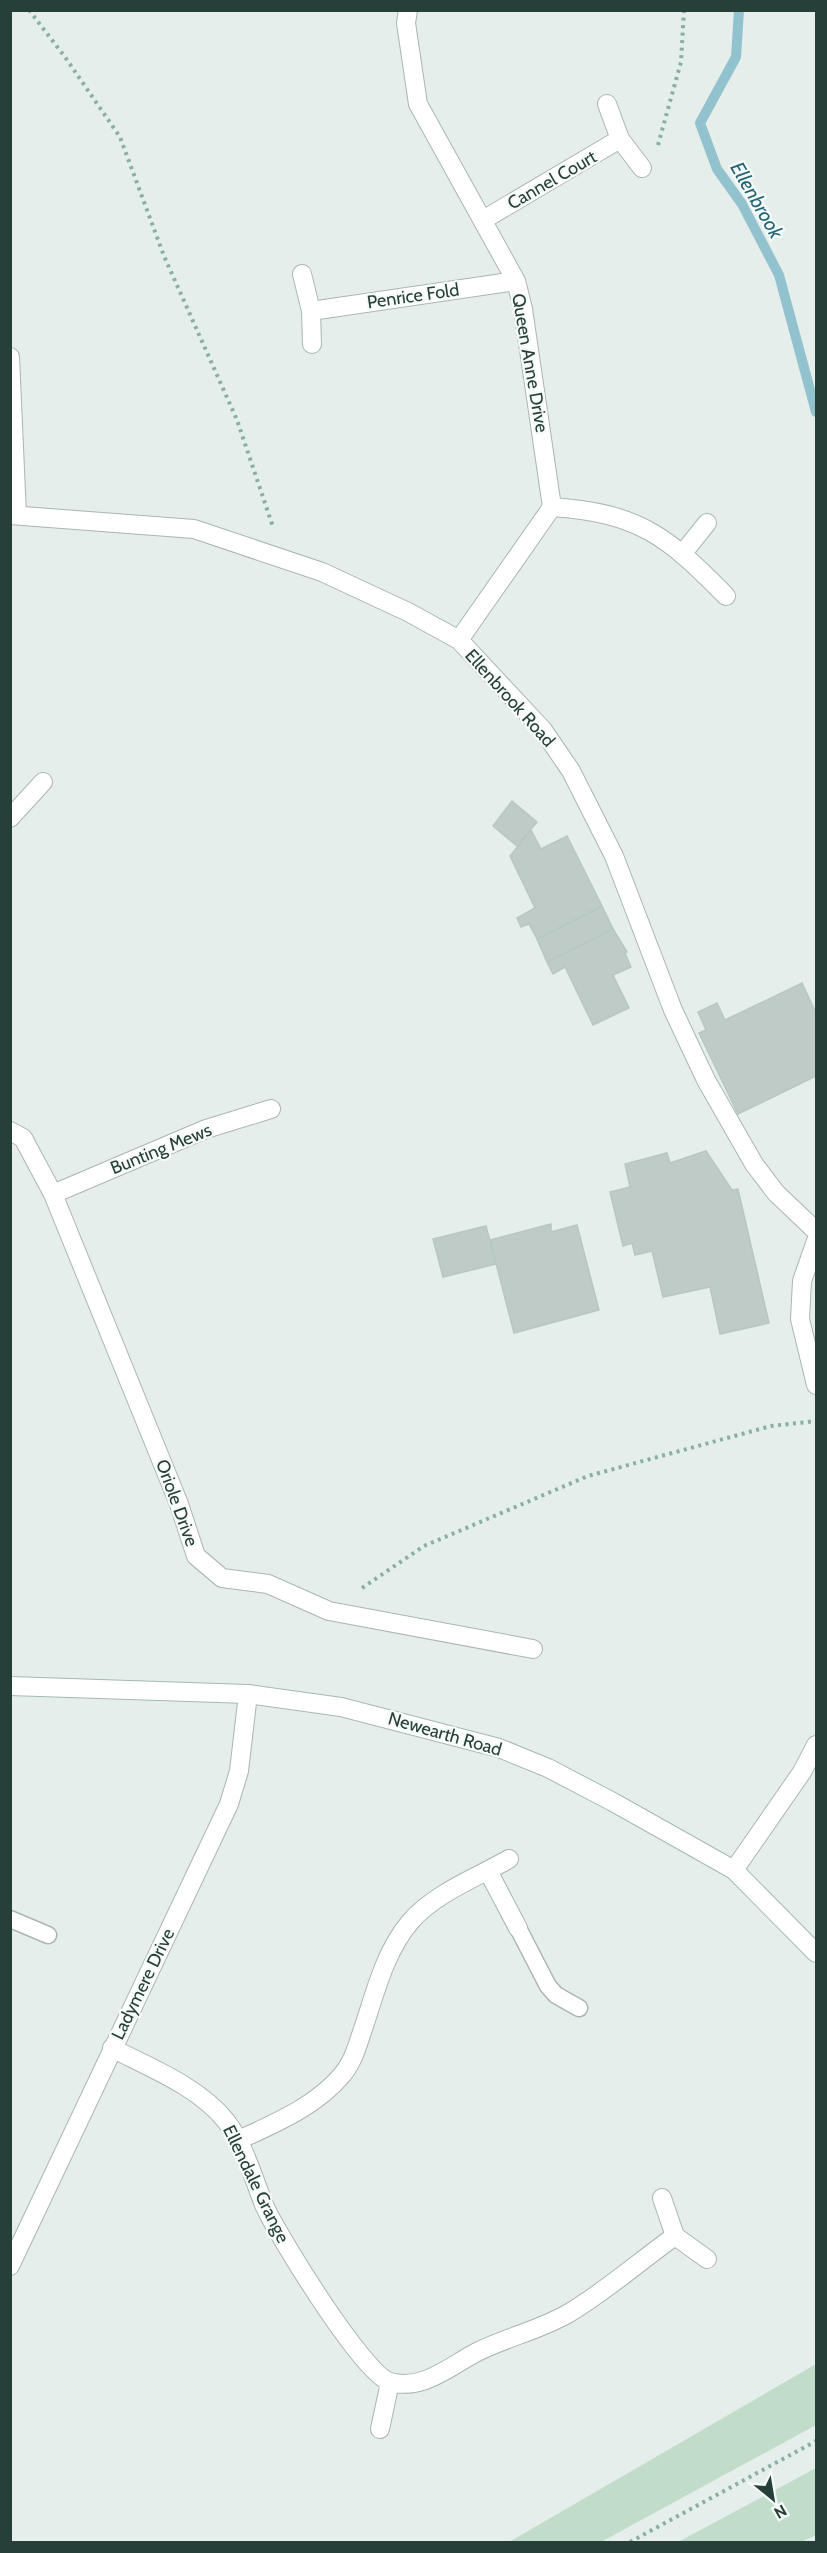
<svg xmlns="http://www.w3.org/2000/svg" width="827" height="2553" font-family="Cabin,sans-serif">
  <rect width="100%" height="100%" fill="#e6eeeb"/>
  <path fill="#c1ddca" d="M816 2364V2425L601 2542H509Z
    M816 2468V2535L801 2542H678Z"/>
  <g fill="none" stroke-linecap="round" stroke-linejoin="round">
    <path stroke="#92c2ce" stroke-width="10" d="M739 10 736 57 700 123 717 169 742 204 779 275 816 412"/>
  </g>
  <path fill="#becbc7" stroke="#b8c7c2" stroke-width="1.5" d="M512 801 537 822 517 846 493 826Z
    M531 830 541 849 567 836 602 906 537 939 529 924 521 927 517 918 535 908 510 856Z
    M602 906 613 929 547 962 537 939Z
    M613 929 627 952 625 953 631 967 613 975 629 1008 593 1025 565 967 553 974 547 962Z
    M802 983 816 1013V1076L738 1114 699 1033 706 1030 698 1012 717 1003 725 1020Z
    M706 1151 732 1190 738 1189 769 1323 720 1334 710 1287 663 1297 652 1251 635 1255 632 1243 623 1246 610 1192 630 1187 625 1164 667 1153 670 1163Z
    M551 1224V1232L577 1225 599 1310 514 1333 490 1240Z
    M486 1226 496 1264 443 1277 433 1239Z"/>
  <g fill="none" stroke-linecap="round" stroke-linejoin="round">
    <defs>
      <path id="service" d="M10 1919 48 1935
        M518 1928 548 1986 556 1995 579 2008"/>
      <path id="minor" d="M408 10 406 23 418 104 516 281 523 309 552 507 459 640
        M607 104 620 139 642 168
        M483 220 620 139
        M302 274 311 311 312 344
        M311 311 516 281
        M10 357 17 515
        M552 507C639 513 667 536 726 596
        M10 515 194 529 322 572 408 612 459 640 543 730 571 771 614 856 673 1010 706 1080 754 1164 776 1193 816 1231
        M683 553 707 523
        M10 818 43 782
        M10 1131 23 1138 53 1194 179 1504 196 1556 222 1578 268 1584 329 1611 533 1649
        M53 1194 206 1129 271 1109
        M488 1871 518 1928
        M112 2048C150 2068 198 2086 226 2121 245 2146 253 2178 265 2207 279 2237 363 2374 390 2382 423 2391 450 2366 477 2352 507 2337 540 2330 569 2313 606 2291 640 2261 675 2236
        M239 2140C275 2123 315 2107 342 2075 354 2061 358 2043 364 2026 376 1990 385 1952 410 1922 435 1893 476 1878 509 1859
        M662 2198 675 2236 707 2259
        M10 2266 229 1804 239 1771 248 1694
        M380 2429 390 2382"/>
      <path id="tertiary" d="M816 1241 802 1281 800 1319 816 1385
        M734 1870 802 1772 816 1745"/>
      <path id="secondary" d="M10 1686 248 1694 341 1707 499 1748 548 1768 613 1802 734 1870 816 1953"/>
    </defs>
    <use href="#service" stroke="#a9b6b2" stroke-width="19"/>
    <use href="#minor" stroke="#a9b6b2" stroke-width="20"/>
    <use href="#tertiary" stroke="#a9b6b2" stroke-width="20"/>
    <use href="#secondary" stroke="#a5b9b3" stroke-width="20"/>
    <path stroke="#89afa5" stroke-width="4" stroke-dasharray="3 4.5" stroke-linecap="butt" d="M29 10 65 57 120 137 164 256 237 420 273 527
      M658 145 681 62 684 10
      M362 1588 424 1546 588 1476 771 1426 816 1421
      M630 2542 816 2441"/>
    <use href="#service" stroke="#fff" stroke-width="16"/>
    <use href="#minor" stroke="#fff" stroke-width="18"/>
    <use href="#tertiary" stroke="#fff" stroke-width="18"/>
    <use href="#secondary" stroke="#fff" stroke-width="18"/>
  </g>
  <g text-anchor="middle" stroke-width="4.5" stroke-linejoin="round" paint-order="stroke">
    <g font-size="18" fill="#263f39" stroke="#f6faf8">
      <text transform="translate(552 180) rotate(-30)" y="6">Cannel Court</text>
      <text transform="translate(413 296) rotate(-8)" y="6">Penrice Fold</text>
      <text transform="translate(530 363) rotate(80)" y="6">Queen Anne Drive</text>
      <text transform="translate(510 698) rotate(48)" y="6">Ellenbrook Road</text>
      <text transform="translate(161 1149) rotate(-22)" y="6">Bunting Mews</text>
      <text transform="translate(177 1503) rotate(70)" y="6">Oriole Drive</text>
      <text transform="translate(445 1734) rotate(16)" y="6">Newearth Road</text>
      <text transform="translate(143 1984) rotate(-64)" y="6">Ladymere Drive</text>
      <text transform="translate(256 2184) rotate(64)" y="6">Ellendale Grange</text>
    </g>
    <g font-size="20" font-style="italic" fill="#236577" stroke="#f6faf8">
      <text transform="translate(757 200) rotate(60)" y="7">Ellenbrook</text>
    </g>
  </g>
  <rect width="827" height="2553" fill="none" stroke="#263f39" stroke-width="24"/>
  <g transform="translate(773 2499) rotate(150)" stroke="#f6faf8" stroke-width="4.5" paint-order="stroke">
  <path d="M0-4.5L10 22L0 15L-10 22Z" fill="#263f39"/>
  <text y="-9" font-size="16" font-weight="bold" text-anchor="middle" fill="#263f39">N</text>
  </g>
</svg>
